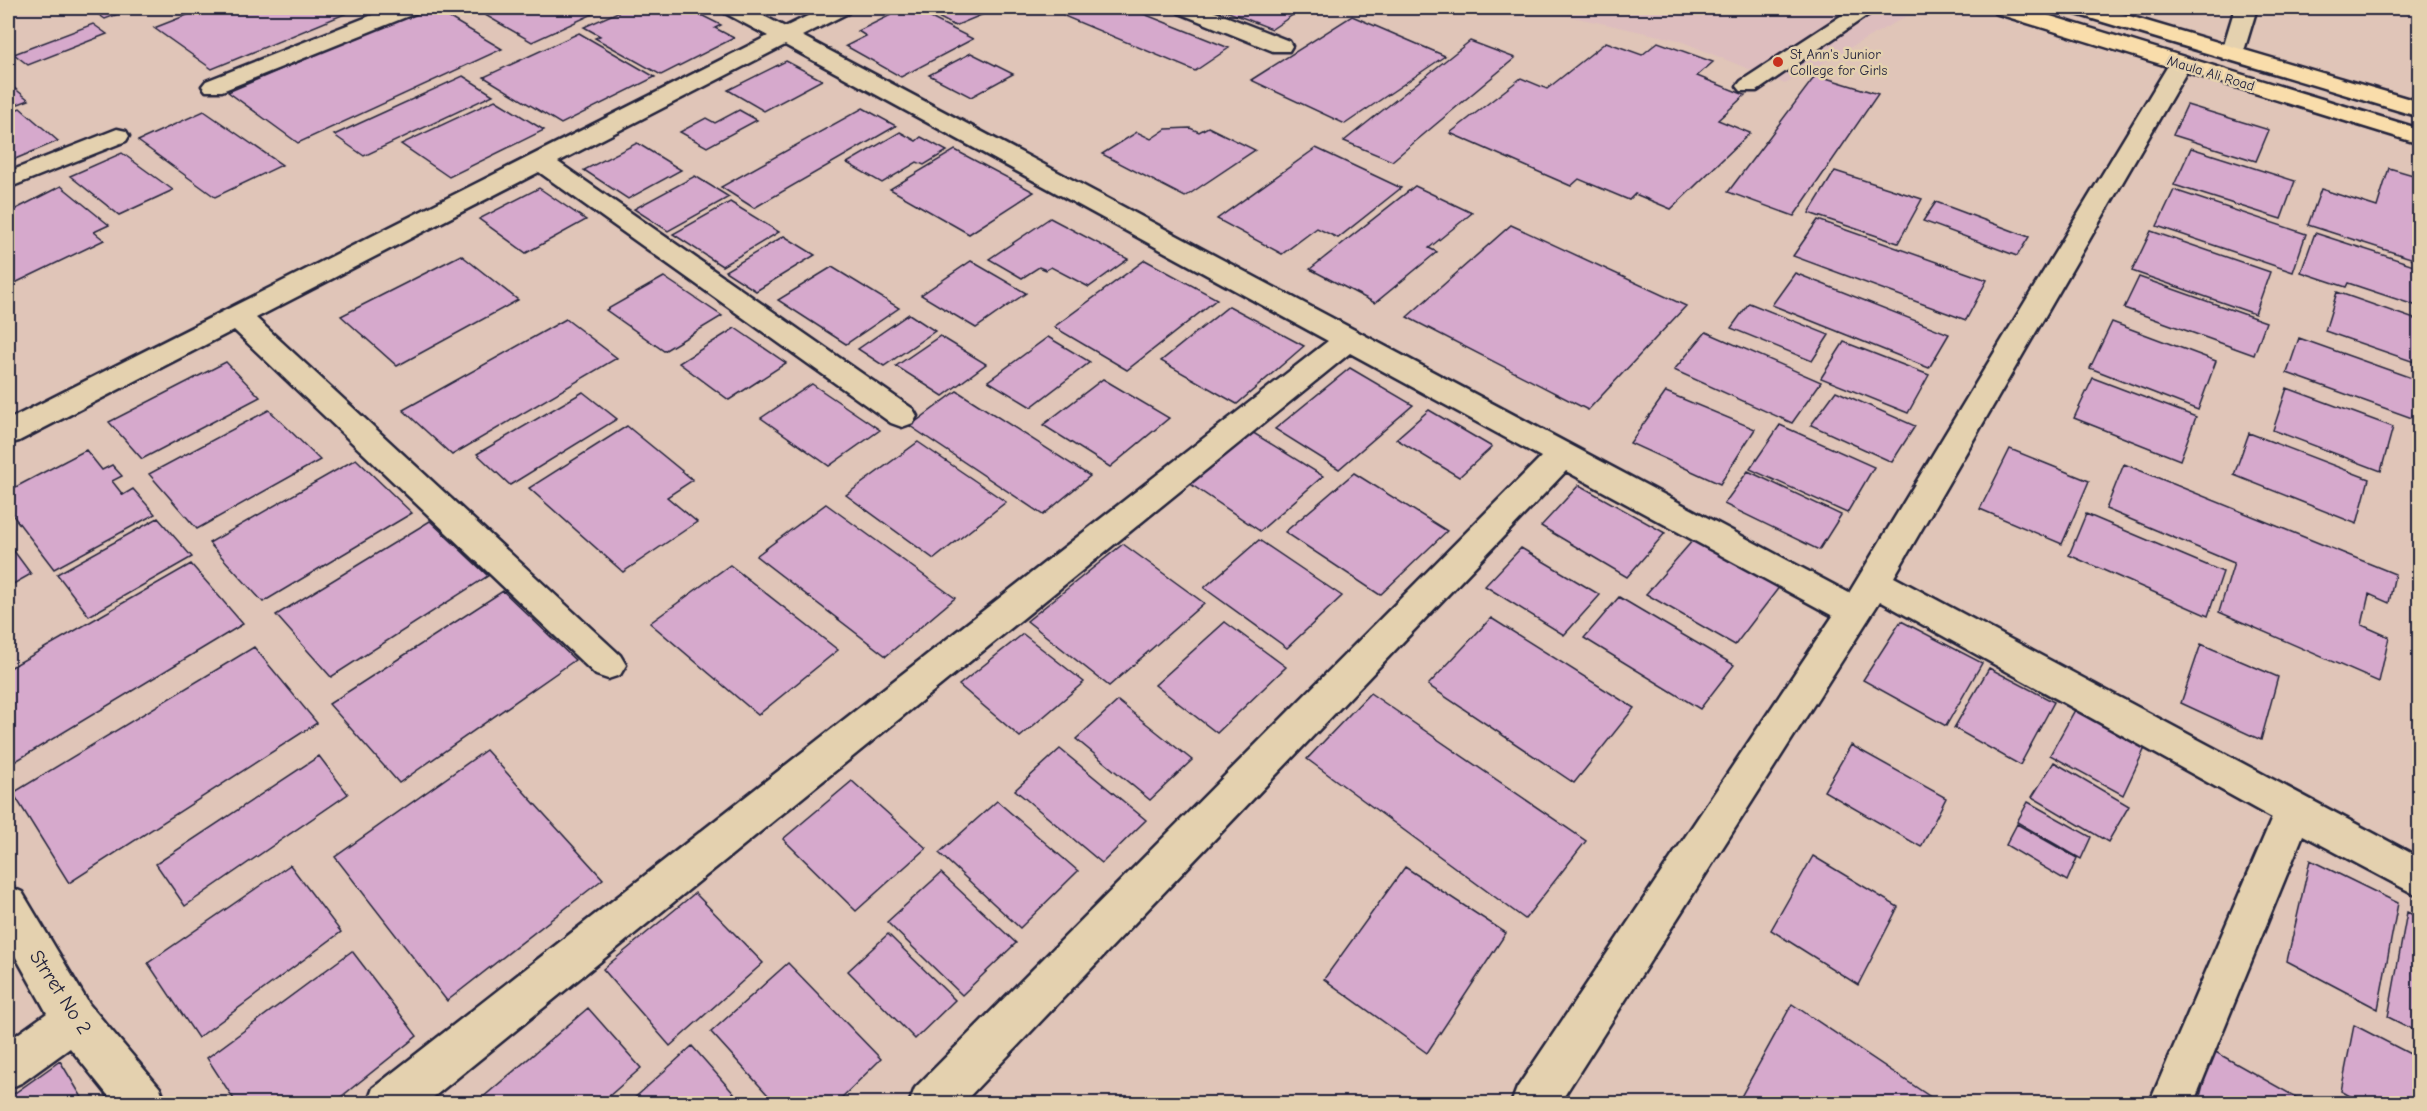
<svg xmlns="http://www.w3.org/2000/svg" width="2427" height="1111" font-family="'Comic Neue',sans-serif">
  <rect width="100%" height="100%" fill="#e0c5b8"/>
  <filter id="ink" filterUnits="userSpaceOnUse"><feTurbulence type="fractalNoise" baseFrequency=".0167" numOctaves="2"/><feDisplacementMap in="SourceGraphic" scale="12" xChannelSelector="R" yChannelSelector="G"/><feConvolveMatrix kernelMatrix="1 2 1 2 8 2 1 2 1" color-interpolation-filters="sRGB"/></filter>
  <g filter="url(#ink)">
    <path fill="#ddbdbe" d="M1532 8H1921L1785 84 1678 40Z"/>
    <path fill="#d6a9cc" stroke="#22223b" stroke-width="1.5" d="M89 8H134L105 19Z
      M205 8H359L212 69 154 28Z
      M425 8H433L502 49 298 143 228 92Z
      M473 8H581L593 14 532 42Z
      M627 8H687L721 25 715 28 734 38 661 75 595 38 600 36 584 27Z
      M905 8H911L973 39 901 77 846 46 866 36 858 31Z
      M921 8H998L955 26Z
      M1078 8H1129L1229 48 1195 71 1064 16Z
      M1218 8H1303L1272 29Z
      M1352 16 1445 56 1345 124 1251 80Z
      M93 24 107 34 28 65 14 54Z
      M579 33 655 77 561 124 484 77Z
      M1470 41 1515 58 1392 161 1344 141Z
      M1606 42 1642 55 1658 42 1713 62 1697 76 1745 95 1718 120 1750 133 1671 209 1635 194 1629 200 1579 179 1571 186 1450 133 1521 78 1547 89Z
      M971 53 1013 74 971 97 929 75Z
      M786 61 822 80 764 111 728 90Z
      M1816 75 1878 94 1794 216 1728 192Z
      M463 76 493 95 364 156 334 135Z
      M8 83 29 100 8 108Z
      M495 100 544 130 449 177 401 144Z
      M2187 105 2269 130 2256 161 2173 135Z
      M20 108 58 141 8 162V113Z
      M863 108 896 126 754 208 721 187Z
      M739 110 757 120 707 147 680 132 706 118 715 123Z
      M204 111 282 165 215 197 138 141Z
      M1208 127 1255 150 1185 197 1102 154 1137 132 1151 139 1166 129 1190 128 1199 132Z
      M900 132 916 141 921 137 947 151 924 165 917 162 882 183 847 163Z
      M637 143 681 170 628 199 584 170Z
      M1316 148 1401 188 1338 238 1317 228 1282 254 1217 219Z
      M2191 148 2295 181 2281 219 2174 185Z
      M955 150 1034 192 969 234 890 189Z
      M122 153 173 190 119 215 70 176Z
      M2389 168 2420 177V261L2308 225 2321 189 2377 207Z
      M1835 171 1922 199 1898 243 1809 213Z
      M695 176 729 197 668 231 634 209Z
      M61 186 109 225 94 232 104 240 15 283 8 276V213Z
      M1415 186 1472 213 1429 248 1437 252 1375 303 1310 269Z
      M539 188 586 220 526 253 479 219Z
      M2174 190 2306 234 2293 272 2157 226Z
      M730 202 779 232 722 266 673 234Z
      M1936 202 2029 237 2017 256 1923 221Z
      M1050 218 1128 259 1089 287 1051 267 1046 270 1039 267 1022 278 989 259Z
      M1818 220 1987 280 1966 320 1793 256Z
      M1511 225 1686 306 1588 410 1407 317Z
      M2151 231 2270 272 2255 314 2132 271Z
      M2315 233 2420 267V307L2348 283 2346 287 2301 272Z
      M784 236 815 255 756 291 725 271Z
      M461 255 518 300 397 366 341 316Z
      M1145 260 1217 299 1127 370 1054 327Z
      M971 261 1026 293 976 328 921 295Z
      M832 267 899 308 846 344 778 300Z
      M1795 273 1949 334 1929 368 1772 305Z
      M664 277 722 316 664 351 606 310Z
      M2139 277 2266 322 2254 355 2124 308Z
      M2337 292 2420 321V364L2325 331Z
      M1749 303 1829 335 1812 361 1731 328Z
      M1229 306 1304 346 1237 404 1161 361Z
      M909 314 935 331 884 366 858 349Z
      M566 319 617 358 452 455 403 410Z
      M2112 322 2216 361 2198 410 2090 368Z
      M735 328 786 363 729 400 679 363Z
      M1706 332 1821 382 1792 423 1674 370Z
      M940 336 986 364 943 396 896 366Z
      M1048 337 1090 362 1031 407 988 381Z
      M2299 338 2420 381 2412 418 2287 373Z
      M1844 342 1929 375 1908 413 1821 378Z
      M226 362 260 397 142 459 109 422Z
      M1350 368 1413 405 1339 469 1275 429Z
      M2093 378 2196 417 2180 460 2074 418Z
      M1103 379 1169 418 1110 467 1043 425Z
      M812 384 880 430 829 466 761 418Z
      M2287 388 2393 427 2381 471 2273 430Z
      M957 391 1090 476 1043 515 910 426Z
      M1836 391 1915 426 1892 462 1811 425Z
      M583 392 617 419 510 485 477 454Z
      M1666 392 1755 429 1720 484 1630 443Z
      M269 410 320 460 197 529 149 474Z
      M1429 410 1492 447 1459 477 1396 439Z
      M1780 425 1874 467 1847 513 1750 469Z
      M627 426 693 480 667 497 697 522 623 572 529 488Z
      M1247 429 1323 476 1260 531 1183 479Z
      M2249 433 2369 479 2357 524 2234 475Z
      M918 442 1006 502 934 559 846 495Z
      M2010 449 2089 481 2062 544 1980 509Z
      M86 450 102 470 112 465 122 476 112 481 123 495 133 489 155 514 54 569 8 509V491Z
      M356 459 412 513 263 602 209 543Z
      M2124 464 2395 574 2389 603 2369 594 2362 625 2389 637 2379 682 2219 612 2234 563 2106 509Z
      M1748 471 1841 515 1819 550 1724 504Z
      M1354 473 1447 531 1380 595 1285 532Z
      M1579 485 1665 533 1627 577 1541 526Z
      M826 504 955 598 886 656 756 556Z
      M2086 514 2223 572 2208 616 2069 555Z
      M158 518 192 557 89 616 57 574Z
      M430 521 488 576 331 677 276 615Z
      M1694 539 1780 586 1735 645 1646 594Z
      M1259 540 1342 596 1287 648 1204 588Z
      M8 543 31 574 8 587Z
      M1123 544 1204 603 1109 686 1027 621Z
      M1521 548 1600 595 1564 635 1485 586Z
      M191 564 243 624 11 764 8 759V669Z
      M730 565 838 650 758 715 650 623Z
      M503 591 575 660 399 783 329 704Z
      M1619 597 1734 665 1700 709 1584 638Z
      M1491 618 1634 708 1574 783 1428 685Z
      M1901 621 1982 663 1946 726 1863 680Z
      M1225 622 1286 667 1217 733 1155 685Z
      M1023 634 1084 682 1020 737 959 685Z
      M2201 644 2278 677 2261 740 2181 703Z
      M254 647 317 723 69 883 13 793Z
      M1989 668 2054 702 2020 765 1954 728Z
      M1370 693 1586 841 1525 919 1307 759Z
      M1118 701 1192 760 1150 800 1076 739Z
      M2075 710 2145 748 2123 795 2050 755Z
      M1851 745 1946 798 1921 847 1824 791Z
      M1060 749 1146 820 1102 863 1015 790Z
      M486 750 603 879 447 1001 335 857Z
      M319 756 348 794 185 906 156 864Z
      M2054 762 2129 806 2108 842 2032 797Z
      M852 781 926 848 856 911 783 839Z
      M997 801 1078 871 1020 928 939 853Z
      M2028 802 2091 837 2081 859 2017 822Z
      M2017 824 2077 858 2067 881 2006 845Z
      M1813 856 1898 907 1858 985 1771 930Z
      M2310 860 2398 903 2378 1009 2287 961Z
      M290 865 341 932 198 1038 148 963Z
      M1405 867 1506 933 1427 1053 1324 979Z
      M941 873 1016 943 962 995 887 922Z
      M695 893 763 963 670 1046 603 969Z
      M2407 912 2420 918V1033L2388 1017Z
      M888 934 955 1000 915 1039 848 971Z
      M352 951 417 1036 332 1104H237L207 1058Z
      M788 963 881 1059 835 1104H776L711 1032Z
      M1792 1004 1941 1104H1737Z
      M588 1008 641 1068 600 1104H475Z
      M2354 1025 2420 1059V1104H2364L2341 1091Z
      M692 1046 743 1104H628Z
      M2212 1050 2308 1104H2198Z
      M60 1061 86 1104H8V1098Z"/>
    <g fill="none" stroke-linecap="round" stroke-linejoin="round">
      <defs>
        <path id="minor" d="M390 8H419L416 13 222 91H206L202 86 206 81Z
          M722 8H748L785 27 824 8H851L848 13 802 36 1849 593 2169 64 2172 59H2188L2191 64 1894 577 2420 858V897L2303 835 2193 1104H2149L2272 818 1880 601 1559 1104H1511L1517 1088 1833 616 1566 471 962 1104H909L915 1088 1541 457 1350 353 425 1104H367L373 1088 1328 341 785 45 558 162 913 409 917 416 913 423 902 427 891 423 539 172 256 318 620 655 626 665 620 675 608 679 596 675 234 330 19 441 8 444V420L768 36 725 13Z
          M1176 8H1205L1289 41 1292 46 1289 51H1273L1179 13Z
          M1853 8H1878L1757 91H1741L1737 86 1741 81Z
          M2235 8H2257L2243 54 2240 59H2224L2221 54Z
          M117 129 126 131 129 136 126 141 8 188V172Z
          M8 886 22 892 89 1004 160 1088 166 1104H115L70 1048 23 1082 8 1089V1041L47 1013 8 943Z"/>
        <path id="major" d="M1992 8H2024L2420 129V144L1995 13Z
          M2070 8H2102L2420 102V117L2073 13Z"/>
      </defs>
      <use href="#minor" stroke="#22223b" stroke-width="5"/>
      <use href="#major" stroke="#22223b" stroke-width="5"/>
      <use href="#minor" fill="#e4d1af" fill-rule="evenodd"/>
      <use href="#major" fill="#f9ddab" fill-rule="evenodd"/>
    </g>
  </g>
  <circle fill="#c8321e" stroke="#e4d1af" stroke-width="2" cx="1778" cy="62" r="6"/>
  <g text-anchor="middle" stroke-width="5" stroke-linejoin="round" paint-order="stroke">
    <g font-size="14" fill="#22223b" stroke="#e4d1af" text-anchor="start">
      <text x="1790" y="59">St Ann's Junior<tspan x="1790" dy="16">College for Girls</tspan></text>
    </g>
    <g font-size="14" fill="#22223b" stroke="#e4d1af">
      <text transform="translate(2211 73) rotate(17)" y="5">Maula Ali Road</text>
    </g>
    <g font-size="20" fill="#22223b" stroke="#e4d1af">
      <text transform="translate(61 992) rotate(57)" y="7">Strret No 2</text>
    </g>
  </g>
  <rect width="2427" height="1111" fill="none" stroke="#e4d1af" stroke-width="30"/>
  <rect x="15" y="15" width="2397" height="1081" fill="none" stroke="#22223b" stroke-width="2" filter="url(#ink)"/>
</svg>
